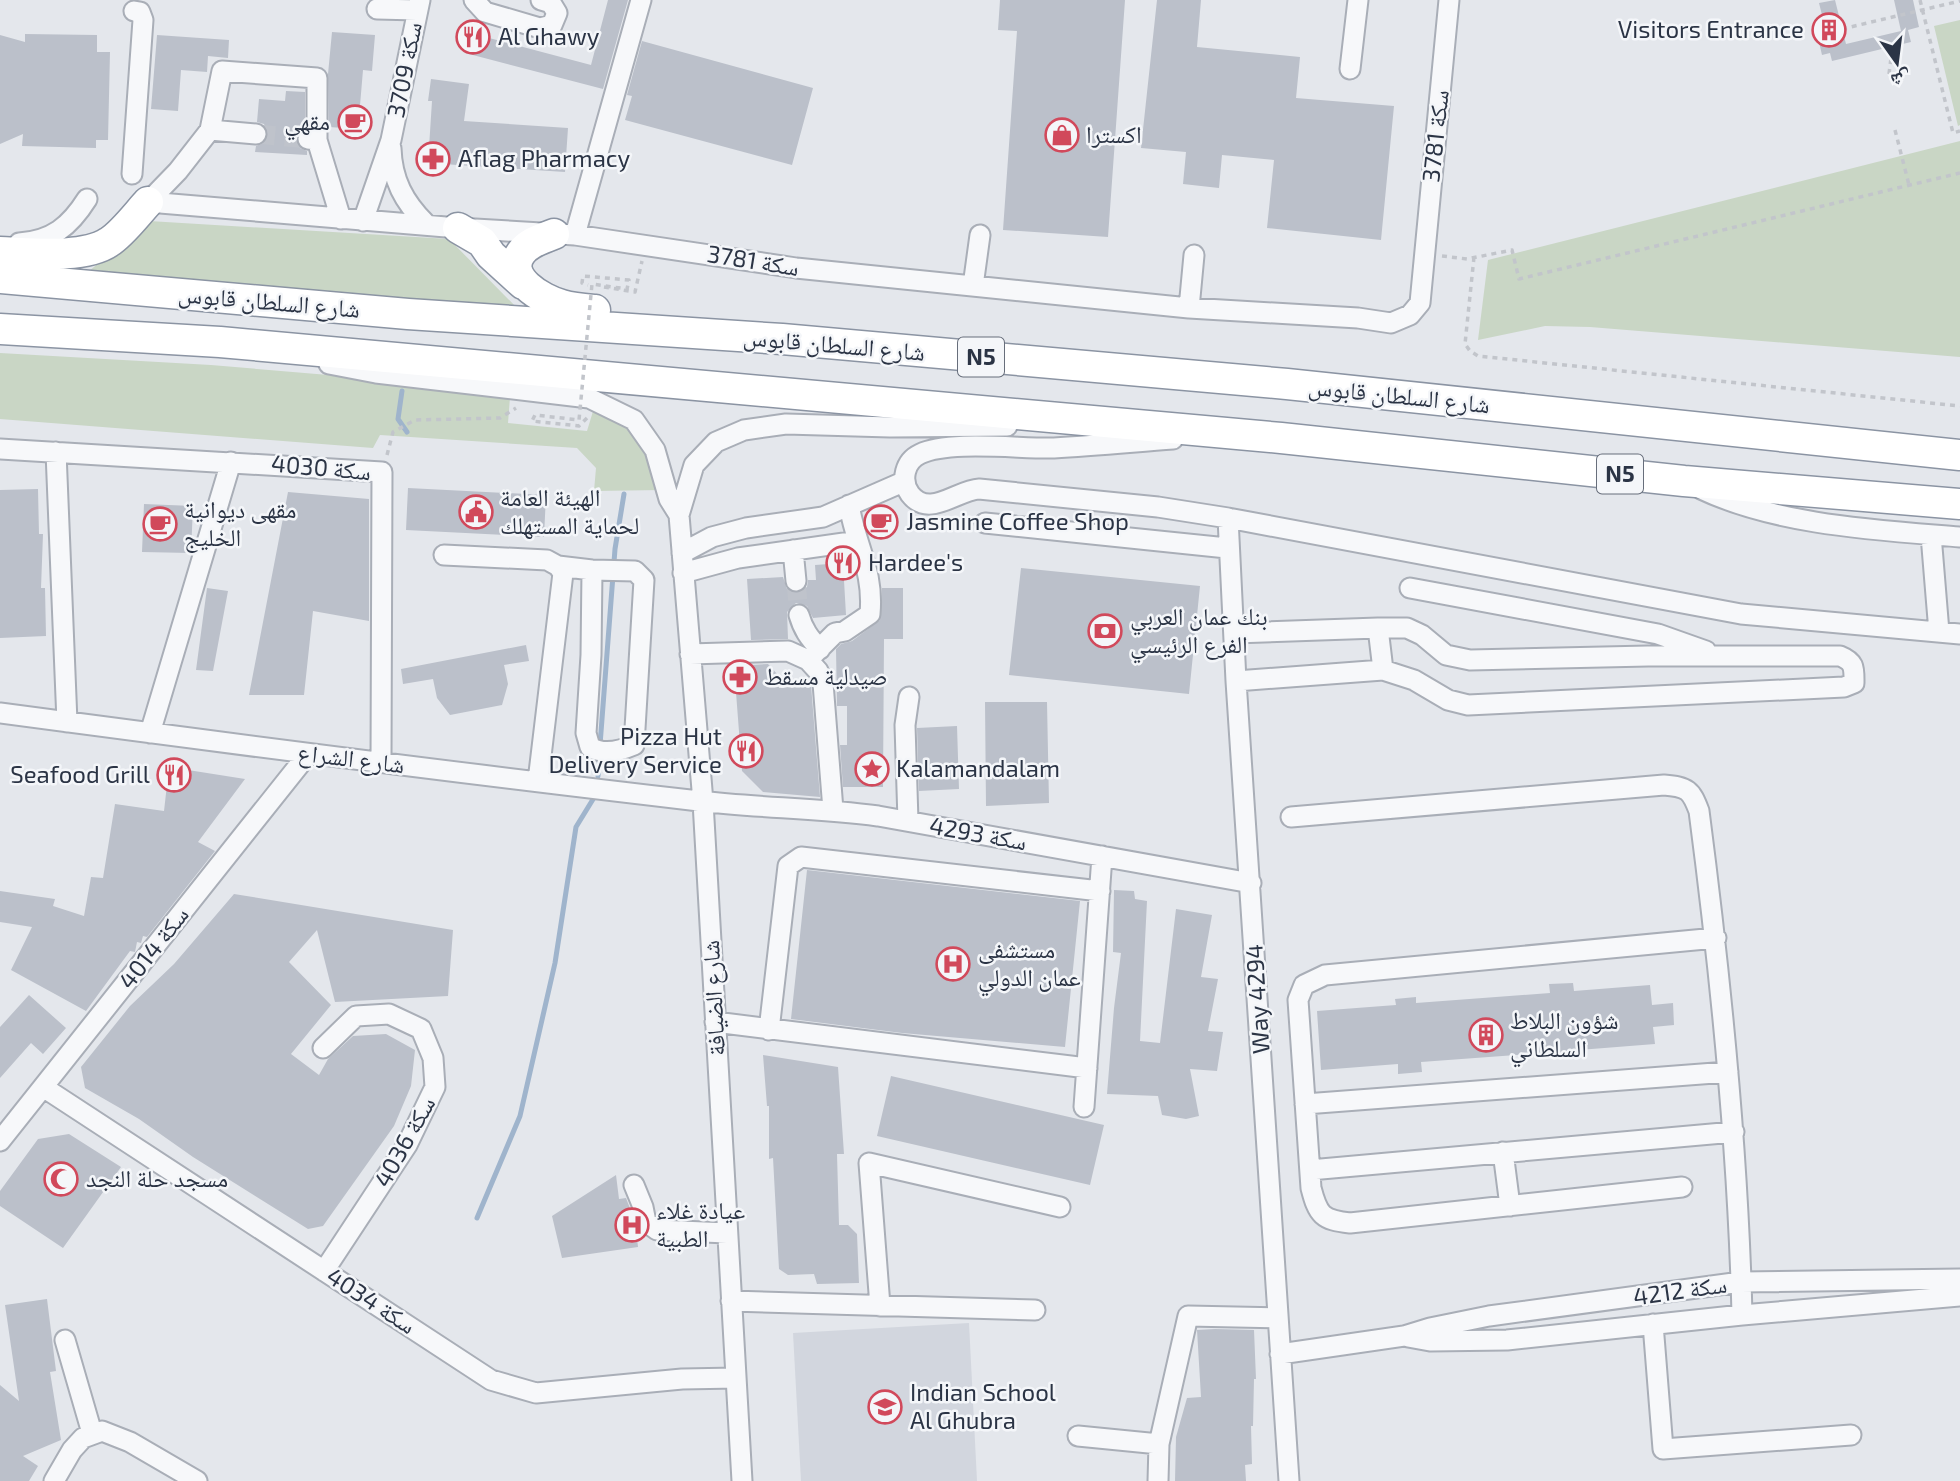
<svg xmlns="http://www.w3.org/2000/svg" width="1960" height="1481" font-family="'Exo 2','Noto Naskh Arabic',sans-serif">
  <rect width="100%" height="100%" fill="#e4e7ec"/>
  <path fill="#d2d6de" d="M969 1323 977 1481H801L793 1333Z"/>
  <path fill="#c9d6c5" d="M1960 20V125L1958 126 1934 26Z
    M1960 141V357L1590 327 1545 326 1478 340 1488 260Z
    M149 221 449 239 517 308 88 272Z
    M0 353 211 365 376 379 510 397 508 423 587 431 594 408 630 424 650 453 662 490 594 491 596 468 577 448 380 435 373 448 0 419Z"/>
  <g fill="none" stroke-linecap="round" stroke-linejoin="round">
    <path stroke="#9fb4cc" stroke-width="5" d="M402 391 398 419 407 432
      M600 745 615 549 624 494
      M598 776 600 755
      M477 1218 520 1116 555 963 576 827 595 796"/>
  </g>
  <path fill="#bbc0ca" d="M608 0H628L603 89 469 54 474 34 591 65Z
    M1000 0H1125L1108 237 1003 230 1017 31 998 30Z
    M1157 0H1201L1197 47 1300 57 1296 98 1394 106 1381 240 1267 228 1274 160 1222 155 1219 188 1183 184 1186 152 1141 148Z
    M1835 0 1846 44 1901 31 1894 0H1913L1919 27 1908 30 1911 42 1832 61 1830 53 1822 55 1814 21 1823 19 1819 3Z
    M332 32 375 35 372 71 363 70 358 129 329 127 328 74Z
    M25 34 97 35V52H110L108 140H96V148L22 146 23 134 0 144V35L25 42Z
    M157 35 229 40 228 58 208 56 207 72 181 70 178 111 151 109Z
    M642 41 813 88 792 165 625 120 632 96 627 95Z
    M431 79 469 84 464 121 568 128 565 172 428 163 432 101H428Z
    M286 91 305 92V127L299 131 296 138 300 148 307 151V155L255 152 256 146 266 142 268 134 264 124 257 122 259 99 285 101Z
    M408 488 546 495 544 537 406 530Z
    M38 489 39 534H43L41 588H45L46 636 0 638V490Z
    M288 492 369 499V621L313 611 304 695H249Z
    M144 504 193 506 191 553 142 552Z
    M843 563 846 615 813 618 807 606 796 603 787 612 788 639 751 640 747 579 783 577 787 589 798 593 807 587 808 580H816L815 565Z
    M1021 568 1200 586 1189 694 1009 675Z
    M207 588 228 591 213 671 196 670Z
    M882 588H903V639H884L883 787H843L840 745H847V706H837L836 649 841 644 852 641 880 620Z
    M526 645 529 661 504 665 508 684 502 705 450 715 437 698 433 679 403 684 401 669Z
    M768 664 778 675 779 688 811 685 820 797 763 792 742 771 734 666Z
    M985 702H1047L1049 803 986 806Z
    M957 726 959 789 919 791 917 728Z
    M169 767 245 779 198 842 215 851 147 937 143 936 141 943 137 942 135 952 130 951 86 1011 11 970 32 927 0 922V891L55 899 53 906 84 916 91 877 103 878 115 804 164 811Z
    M807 870 1080 901 1065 1047 902 1033 791 1019Z
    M1114 890 1134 891 1135 899 1147 901 1140 1041 1160 1043 1176 909 1212 915 1201 977 1218 979 1208 1031 1223 1032 1217 1071 1190 1069 1199 1116 1186 1119 1162 1115 1158 1096 1107 1094 1114 1008 1121 953 1113 952Z
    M234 894 453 930 448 996 335 1002 317 930 289 962 331 1005 291 1054 319 1075 328 1059 353 1036 386 1034 415 1050 411 1086 394 1126 323 1226 308 1229 193 1157 139 1119 85 1088 81 1067 130 1006 174 964Z
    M1573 983 1574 991 1650 985 1652 1005 1673 1003 1674 1025 1653 1027 1655 1044 1579 1050 1580 1057 1557 1059V1052L1421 1062 1422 1072 1398 1074V1064L1321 1070 1317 1011 1396 1005 1395 999 1416 997V1003L1550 993 1549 984Z
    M29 995 66 1028 43 1054 31 1043 0 1078V1027Z
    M763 1055 838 1067 844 1154H837L839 1225H848L857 1234 859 1283 817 1284 814 1274 788 1275 779 1269 773 1158 769 1159V1106H767Z
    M891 1076 1104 1125 1090 1185 877 1136Z
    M69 1134 121 1167 63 1248 0 1206V1191L38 1139Z
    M616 1175 619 1199 626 1198 631 1211 636 1229 638 1247 562 1258 552 1216Z
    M47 1299 56 1371 50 1372 61 1440 23 1456 38 1466 29 1481H0V1385L19 1401 5 1305Z
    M1215 1329 1254 1330 1256 1379H1254L1253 1426H1251L1252 1464 1245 1465 1246 1481H1175L1176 1437 1187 1398 1201 1397 1197 1330Z"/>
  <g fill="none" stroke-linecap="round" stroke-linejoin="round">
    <path stroke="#bfc3cb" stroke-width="19" stroke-dasharray="19 10" stroke-linecap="butt" d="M256 134 308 139
      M796 581 799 615"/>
    <defs>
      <path id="minor" d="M474 0 485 12 540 28 552 25 557 13 551 3 541 0
        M377 9 417 10
        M1350 69 1358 0
        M210 130 222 71 317 78V140
        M308 139 317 140 341 219
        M391 148C392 180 404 202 426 224
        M132 174 143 20 140 12 134 11
        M148 202 458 228 575 235 796 268 1189 308 1358 318 1391 323 1410 315 1420 303 1449 0
        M148 202 178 171 210 130 256 134
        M363 221 391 140 420 0
        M575 235 641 0
        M19 243C52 241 70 226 87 199
        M973 286 980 235
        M1189 308 1194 255
        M329 364 376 373 589 398 634 420 655 450 669 499 679 515
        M1173 439C1133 442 1094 446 1054 448 1020 449 949 440 920 454 905 461 900 480 910 494 929 519 957 490 979 489L1158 507 1228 518 1741 614 1960 634
        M0 449 382 472 381 762
        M56 452 67 722
        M1701 489C1777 525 1876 530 1960 537
        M1228 518 1236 681 1289 1481
        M985 523 1227 548
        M1931 535 1939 632
        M793 550 796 581
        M682 553 712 537 746 528 823 517 903 482
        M444 555 547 560 558 566 563 573 538 781
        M558 566 592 570 635 571 644 580 634 745C620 751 603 755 590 747L586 733 591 655 592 570
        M683 573 738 558 858 541
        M1410 588 1658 634 1706 651
        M799 615C803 629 809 638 820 649
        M1378 628H1407L1422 635 1446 655 1470 660 1648 656H1840C1855 662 1854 668 1854 683L1844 687 1468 705 1448 700 1414 680 1383 670
        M1234 633 1378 628 1383 670 1236 681
        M690 654 788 651 808 660 818 671 823 683 833 810
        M808 660 835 633 845 631 870 614C874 570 856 547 849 505
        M0 713C233 744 465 774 699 801 758 808 818 808 878 816L1251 883
        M150 733 231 462
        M1291 817 1664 785C1688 787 1691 790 1699 811 1721 979 1738 1146 1742 1315
        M908 821 905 725 909 697
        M715 1022 1087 1068
        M769 1030 788 866 801 857 1100 891
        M323 1048 356 1016 389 1014 421 1029 433 1058 435 1087 407 1145 324 1271
        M43 1087 491 1380 536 1393 682 1379 736 1378
        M1305 1104 1728 1072
        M1084 1107 1102 856
        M0 1141 308 754
        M1503 1152 1510 1206
        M1310 1170 1734 1132
        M634 1185 643 1207 646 1222 657 1230 727 1233
        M1682 1187 1350 1223C1322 1220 1318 1215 1311 1188L1298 1000 1304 985 1325 975 1716 938
        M731 1301 1035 1310
        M880 1306 869 1163 1060 1207
        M1653 1324 1663 1449 1851 1435
        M1408 1337 1430 1341 1507 1340 1742 1315 1960 1296
        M65 1340 92 1433
        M1280 1354 1404 1336 1430 1328 1489 1316 1741 1282 1960 1279
        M1078 1436 1159 1444 1188 1316 1278 1318
        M54 1481 72 1450 83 1438 102 1431 130 1442 197 1481
        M742 1481 703 802 679 515 694 465 716 442 744 430 786 424 890 427 1007 426
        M1158 1481 1159 1444"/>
      <path id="highway" d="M458 228 482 242 491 255 523 284
        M554 234C542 239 529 242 521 253 503 277 542 300 562 305 572 308 584 309 595 310
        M0 252C30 253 84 259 109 242 122 234 137 214 148 202
        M0 278 408 314 782 339 1287 384 1960 455
        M0 329 220 342 1281 438 1684 481 1960 504"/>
    </defs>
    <use href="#minor" stroke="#a9aeb7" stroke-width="23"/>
    <use href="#highway" stroke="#8b94a3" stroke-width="33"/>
    <path stroke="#c2c5cb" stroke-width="3.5" stroke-dasharray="5 5" stroke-linecap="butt" d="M1920 0 1953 133 1960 131
      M1842 29 1960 1
      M1889 74 1892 50
      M1895 130 1909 185
      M1442 256 1467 259 1512 250 1519 279 1960 173
      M1474 257 1465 344 1470 351 1478 356 1960 406
      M604 287 635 292 642 261
      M387 455 393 432 415 420 500 418 516 408"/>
    <use href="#minor" stroke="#f7f8fa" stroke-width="19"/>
    <use href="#highway" stroke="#fff" stroke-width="30"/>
    <path stroke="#c2c5cb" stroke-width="3.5" stroke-dasharray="5 5" stroke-linecap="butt" d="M587 418 579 426 532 421 535 415 579 420 592 284 627 289 629 280 583 276 582 283 588 285"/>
  </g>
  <defs>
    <symbol id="building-ring" viewBox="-11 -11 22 22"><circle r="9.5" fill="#f4f6f9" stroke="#d1495b" stroke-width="1.5"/><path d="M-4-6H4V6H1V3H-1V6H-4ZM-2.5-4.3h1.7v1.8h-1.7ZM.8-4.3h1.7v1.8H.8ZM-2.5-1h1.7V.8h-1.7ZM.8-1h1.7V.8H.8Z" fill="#d1495b"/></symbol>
    <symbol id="restaurant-ring" viewBox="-11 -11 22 22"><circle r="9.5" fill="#f4f6f9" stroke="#d1495b" stroke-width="1.5"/><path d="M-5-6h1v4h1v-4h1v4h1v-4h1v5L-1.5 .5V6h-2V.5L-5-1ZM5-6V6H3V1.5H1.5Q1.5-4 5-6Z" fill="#d1495b"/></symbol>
    <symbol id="cafe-ring" viewBox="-11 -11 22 22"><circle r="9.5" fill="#f4f6f9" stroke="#d1495b" stroke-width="1.5"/><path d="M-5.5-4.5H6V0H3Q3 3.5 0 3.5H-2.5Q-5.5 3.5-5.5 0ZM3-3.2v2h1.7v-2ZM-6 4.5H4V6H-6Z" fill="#d1495b"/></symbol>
    <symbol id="shop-ring" viewBox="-11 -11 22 22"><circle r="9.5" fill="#f4f6f9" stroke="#d1495b" stroke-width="1.5"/><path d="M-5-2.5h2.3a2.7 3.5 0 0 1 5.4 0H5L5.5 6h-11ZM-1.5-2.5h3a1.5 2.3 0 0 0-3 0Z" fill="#d1495b"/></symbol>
    <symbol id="pharmacy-ring" viewBox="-11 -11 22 22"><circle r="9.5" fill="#f4f6f9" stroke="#d1495b" stroke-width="1.5"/><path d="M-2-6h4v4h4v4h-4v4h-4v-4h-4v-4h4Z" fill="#d1495b"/></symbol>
    <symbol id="civic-ring" viewBox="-11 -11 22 22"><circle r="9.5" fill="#f4f6f9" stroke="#d1495b" stroke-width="1.5"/><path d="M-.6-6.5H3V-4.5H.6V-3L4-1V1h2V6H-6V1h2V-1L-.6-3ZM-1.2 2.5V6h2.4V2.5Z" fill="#d1495b"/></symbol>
    <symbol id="bank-ring" viewBox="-11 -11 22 22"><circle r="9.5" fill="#f4f6f9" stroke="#d1495b" stroke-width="1.5"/><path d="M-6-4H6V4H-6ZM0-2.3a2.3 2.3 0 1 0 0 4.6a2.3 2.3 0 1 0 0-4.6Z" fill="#d1495b"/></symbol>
    <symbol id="sight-ring" viewBox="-11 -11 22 22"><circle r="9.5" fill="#f4f6f9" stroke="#d1495b" stroke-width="1.5"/><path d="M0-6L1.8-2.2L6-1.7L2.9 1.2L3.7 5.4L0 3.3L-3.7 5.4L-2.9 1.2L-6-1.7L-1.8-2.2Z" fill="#d1495b"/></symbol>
    <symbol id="hospital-ring" viewBox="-11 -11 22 22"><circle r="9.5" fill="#f4f6f9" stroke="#d1495b" stroke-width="1.5"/><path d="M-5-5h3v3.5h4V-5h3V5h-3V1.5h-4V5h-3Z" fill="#d1495b"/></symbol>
    <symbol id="mosque-ring" viewBox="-11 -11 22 22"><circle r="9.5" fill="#f4f6f9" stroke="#d1495b" stroke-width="1.5"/><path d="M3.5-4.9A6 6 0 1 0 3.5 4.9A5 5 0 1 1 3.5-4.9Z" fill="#d1495b"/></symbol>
    <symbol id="school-ring" viewBox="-11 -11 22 22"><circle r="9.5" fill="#f4f6f9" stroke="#d1495b" stroke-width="1.5"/><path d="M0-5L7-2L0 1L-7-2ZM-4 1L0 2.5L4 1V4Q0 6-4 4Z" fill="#d1495b"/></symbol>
  </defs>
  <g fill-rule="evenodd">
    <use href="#building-ring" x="1810" y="11" width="38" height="38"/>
    <use href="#restaurant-ring" x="454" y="18" width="38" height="38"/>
    <use href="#cafe-ring" x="336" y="103" width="38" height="38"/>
    <use href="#shop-ring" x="1043" y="116" width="38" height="38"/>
    <use href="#pharmacy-ring" x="414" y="140" width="38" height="38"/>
    <use href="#civic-ring" x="457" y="493" width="38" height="38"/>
    <use href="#cafe-ring" x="862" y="503" width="38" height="38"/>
    <use href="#cafe-ring" x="141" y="505" width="38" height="38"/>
    <use href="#restaurant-ring" x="824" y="544" width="38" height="38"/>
    <use href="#bank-ring" x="1086" y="612" width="38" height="38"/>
    <use href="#pharmacy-ring" x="721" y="658" width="38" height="38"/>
    <use href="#restaurant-ring" x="727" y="732" width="38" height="38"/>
    <use href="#sight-ring" x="853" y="750" width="38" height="38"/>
    <use href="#restaurant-ring" x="155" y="756" width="38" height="38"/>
    <use href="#hospital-ring" x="934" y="945" width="38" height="38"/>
    <use href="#building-ring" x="1467" y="1016" width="38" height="38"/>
    <use href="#mosque-ring" x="42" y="1160" width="38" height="38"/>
    <use href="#hospital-ring" x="613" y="1206" width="38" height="38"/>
    <use href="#school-ring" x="866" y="1388" width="38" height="38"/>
  </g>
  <g text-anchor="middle" stroke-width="5" stroke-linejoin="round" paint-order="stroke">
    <g fill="#f4f6f9" stroke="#676e7b" stroke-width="2">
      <rect x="958" y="337.5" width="46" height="39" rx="5"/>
      <rect x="1597" y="454.5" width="46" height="39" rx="5"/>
    </g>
    <g font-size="23" font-weight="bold" fill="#2b3445">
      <text x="981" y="365">N5</text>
      <text x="1620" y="482">N5</text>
    </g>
    <g font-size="24" fill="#2b3445" stroke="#f4f6f9" text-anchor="start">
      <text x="1804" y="38" text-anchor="end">Visitors Entrance</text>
      <text x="498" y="45">Al Ghawy</text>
      <text x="330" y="130" text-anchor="end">مقهي</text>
      <text x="1086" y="143">اكسترا</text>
      <text x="458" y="167">Aflag Pharmacy</text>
      <text x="500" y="506">الهيئة العامة<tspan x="500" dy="28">لحماية المستهلك</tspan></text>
      <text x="184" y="518">مقهى ديوانية<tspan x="184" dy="28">الخليج</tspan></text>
      <text x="906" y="530">Jasmine Coffee Shop</text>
      <text x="868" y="571">Hardee's</text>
      <text x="1130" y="625">بنك عمان العربي<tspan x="1130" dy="28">الفرع الرئيسي</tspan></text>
      <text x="764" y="685">صيدلية مسقط</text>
      <text x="722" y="745" text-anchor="end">Pizza Hut<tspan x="722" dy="28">Delivery Service</tspan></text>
      <text x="896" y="777">Kalamandalam</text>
      <text x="150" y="783" text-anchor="end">Seafood Grill</text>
      <text x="978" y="958">مستشفى<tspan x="978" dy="28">عمان الدولي</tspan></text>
      <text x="1510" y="1029">شؤون البلاط<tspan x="1510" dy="28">السلطاني</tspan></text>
      <text x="86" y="1187">مسجد حلة النجد</text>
      <text x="656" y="1219">عيادة غلاء<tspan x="656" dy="28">الطبية</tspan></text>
      <text x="910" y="1401">Indian School<tspan x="910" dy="28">Al Ghubra</tspan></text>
    </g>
    <g font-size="24" fill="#2b3445" stroke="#f4f6f9">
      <text transform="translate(405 70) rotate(-79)" y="8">سكة 3709</text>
      <text transform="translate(1436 136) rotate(-84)" y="8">سكة 3781</text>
      <text transform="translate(753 261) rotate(9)" y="8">سكة 3781</text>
      <text transform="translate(269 302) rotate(5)" y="8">شارع السلطان قابوس</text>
      <text transform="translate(834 345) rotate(5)" y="8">شارع السلطان قابوس</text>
      <text transform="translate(1399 396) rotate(6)" y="8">شارع السلطان قابوس</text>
      <text transform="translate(321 468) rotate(5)" y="8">سكة 4030</text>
      <text transform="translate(351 759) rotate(7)" y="8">شارع الشراع</text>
      <text transform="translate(978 834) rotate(10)" y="8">سكة 4293</text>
      <text transform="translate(154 948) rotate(-52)" y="8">سكة 4014</text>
      <text transform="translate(714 998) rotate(-93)" y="8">شارع الضيافة</text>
      <text transform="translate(1258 999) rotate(-94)" y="8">Way 4294</text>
      <text transform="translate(405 1142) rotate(-61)" y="8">سكة 4036</text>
      <text transform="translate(1680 1291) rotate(-8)" y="8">سكة 4212</text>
      <text transform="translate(371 1301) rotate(33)" y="8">سكة 4034</text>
    </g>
  </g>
  <g transform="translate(1897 63) rotate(166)" stroke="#f4f6f9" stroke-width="5" paint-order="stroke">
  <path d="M0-5L12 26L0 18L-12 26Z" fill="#2b3445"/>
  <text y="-10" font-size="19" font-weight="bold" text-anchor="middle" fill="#2b3445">ش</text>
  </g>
</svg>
